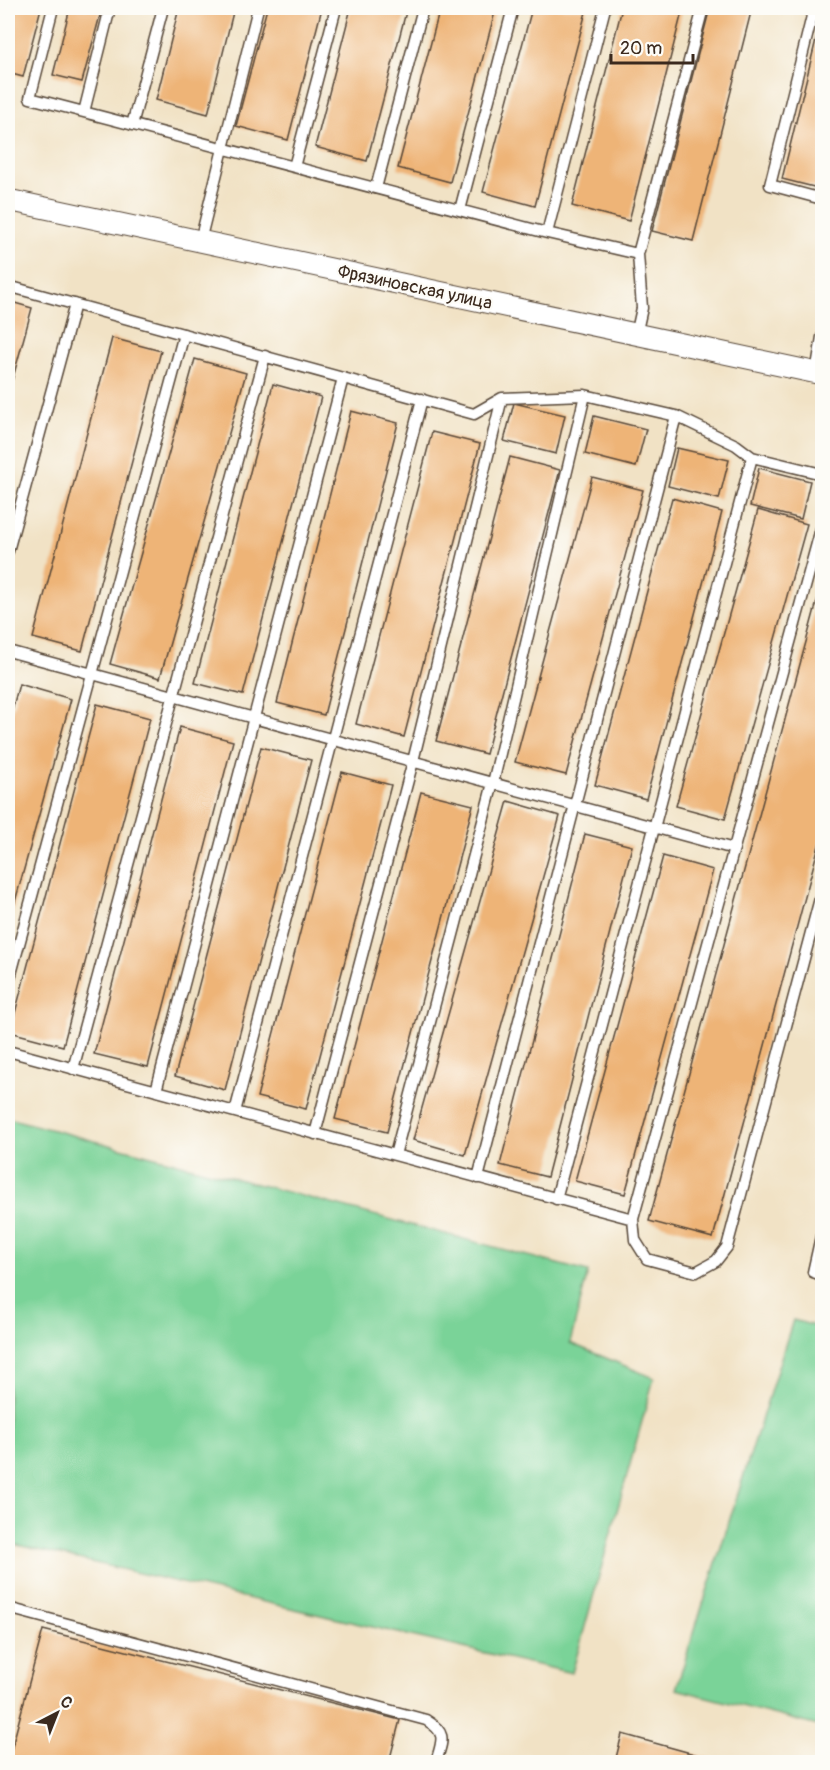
<svg xmlns="http://www.w3.org/2000/svg" width="830" height="1770" font-family="Pangolin,sans-serif">
  <rect width="100%" height="100%" fill="#fdfcf7"/>
  <filter id="ink" filterUnits="userSpaceOnUse"><feTurbulence type="fractalNoise" baseFrequency=".0167" numOctaves="2"/><feDisplacementMap in="SourceGraphic" scale="12" xChannelSelector="R" yChannelSelector="G"/><feConvolveMatrix kernelMatrix="1 2 1 2 8 2 1 2 1" color-interpolation-filters="sRGB"/></filter>
  <filter id="wash" filterUnits="userSpaceOnUse"><feTurbulence type="fractalNoise" baseFrequency=".008" numOctaves="4" result="noise"/><feDisplacementMap in="SourceGraphic" scale="24" xChannelSelector="R" yChannelSelector="G"/><feGaussianBlur stdDeviation="1.35" result="paint"/><feColorMatrix in="noise" values="0 0 0 0 0 0 0 0 0 0 0 0 0 0 0 0 0 1.4 0 .05"/><feComposite in="paint" operator="in"/></filter>
  <g filter="url(#wash)">
    <rect width="100%" height="100%" fill="#f1e2c5"/>
    <path fill="#7ad398" stroke="#5a7e5b" stroke-width="1.5" d="M8 1118 588 1272 570 1343 654 1378 572 1673 8 1543Z
      M793 1320 822 1328V1727L676 1689Z"/>
    <g id="blocks">
      <path fill="#eeb477" d="M14 8H41L23 77 8 73V35Z
        M70 8H102L82 82 53 75Z
        M179 8H234L208 114 156 100Z
        M267 8H322L288 140 236 126Z
        M351 8H407L367 161 315 147Z
        M440 8H496L450 182 398 168Z
        M532 8H587L535 206 483 192Z
        M622 8H683L629 221 572 206Z
        M710 8H752L693 241 652 231Z
        M822 15V189L782 179Z
        M8 301 32 308 8 396Z
        M112 338 161 351 82 651 33 638Z
        M195 359 246 373 160 678 110 664Z
        M273 384 321 397 243 695 195 683Z
        M514 403 565 415 556 454 504 441Z
        M351 411 398 423 324 715 277 703Z
        M594 416 646 429 636 467 585 454Z
        M432 432 480 444 404 737 356 724Z
        M677 448 729 460 719 499 668 486Z
        M510 457 560 470 486 754 436 741Z
        M759 468 810 481 801 519 750 506Z
        M592 477 643 490 566 775 515 762Z
        M672 498 722 512 646 799 595 785Z
        M758 510 807 524 725 819 676 806Z
        M822 583V834L713 1238 649 1221Z
        M19 684 71 699 8 927V726Z
        M97 704 150 718 63 1046 10 1032Z
        M180 727 233 741 148 1067 94 1054Z
        M261 747 311 760 225 1090 175 1076Z
        M342 772 391 785 306 1109 257 1097Z
        M421 792 473 805 387 1132 335 1119Z
        M508 801 560 816 465 1155 413 1140Z
        M585 834 632 846 547 1177 500 1165Z
        M663 856 713 870 625 1194 575 1181Z
        M43 1630 400 1720 389 1762H8Z
        M622 1734 723 1762H615Z"/>
    </g>
  </g>
  <g filter="url(#ink)">
    <use href="#blocks" fill-opacity="0" stroke="#564637" stroke-width="1.5"/>
    <g fill="none" stroke-linecap="round" stroke-linejoin="round">
      <defs>
        <path id="lane" d="M53 8 30 98 547 233 638 254
          M814 8 770 185 822 199
          M84 112 110 8
          M132 125 163 8
          M294 167 336 8
          M376 188 423 8
          M460 210 513 8
          M547 233 605 8
          M200 241 258 8
          M8 286 474 414 502 398 585 395 676 416 736 445 752 457 822 474
          M636 335 642 308 638 254 703 8
          M816 373 822 337
          M8 551 75 304
          M8 651 734 849
          M8 985 184 334
          M8 1051 633 1219 635 1240 647 1259 696 1272 716 1261 727 1247 822 891
          M73 1069 265 356
          M156 1091 343 378
          M235 1112 422 399
          M315 1134 413 761 502 398
          M395 1155 493 783 585 395
          M478 1178 676 416
          M556 1199 752 457
          M633 1219 822 525
          M822 1232 813 1272 822 1275
          M8 1608 426 1720C448 1733 442 1741 436 1762
          M8 1625 11 1609"/>
        <path id="street" d="M8 200 822 374"/>
      </defs>
      <use href="#lane" stroke="#564637" stroke-width="13"/>
      <use href="#street" stroke="#564637" stroke-width="23"/>
      <use href="#lane" stroke="#fff" stroke-width="10"/>
      <use href="#street" stroke="#fff" stroke-width="21"/>
    </g>
  </g>
  <g text-anchor="middle" stroke-width="4.5" stroke-linejoin="round" paint-order="stroke">
    <g font-size="18" fill="#3b2a1e" stroke="#fdfcf7">
      <text transform="translate(415 287) rotate(12)" y="6">Фрязиновская улица</text>
    </g>
  </g>
  <rect width="830" height="1770" fill="none" stroke="#fdfcf7" stroke-width="30"/>
  <g transform="translate(57 1713) rotate(42)" stroke="#fdfcf7" stroke-width="4.5" paint-order="stroke">
  <path d="M0-4.5L10 22L0 15L-10 22Z" fill="#3b2a1e"/>
  <text y="-9" font-size="16" font-weight="bold" text-anchor="middle" fill="#3b2a1e">С</text>
  </g>
  <path d="M611 54v9h82v-9" fill="none" stroke="#3b2a1e" stroke-width="3"/>
  <text x="620" y="54" font-size="18" fill="#3b2a1e" stroke="#fdfcf7" stroke-width="4.5" paint-order="stroke">20 m</text>
</svg>
